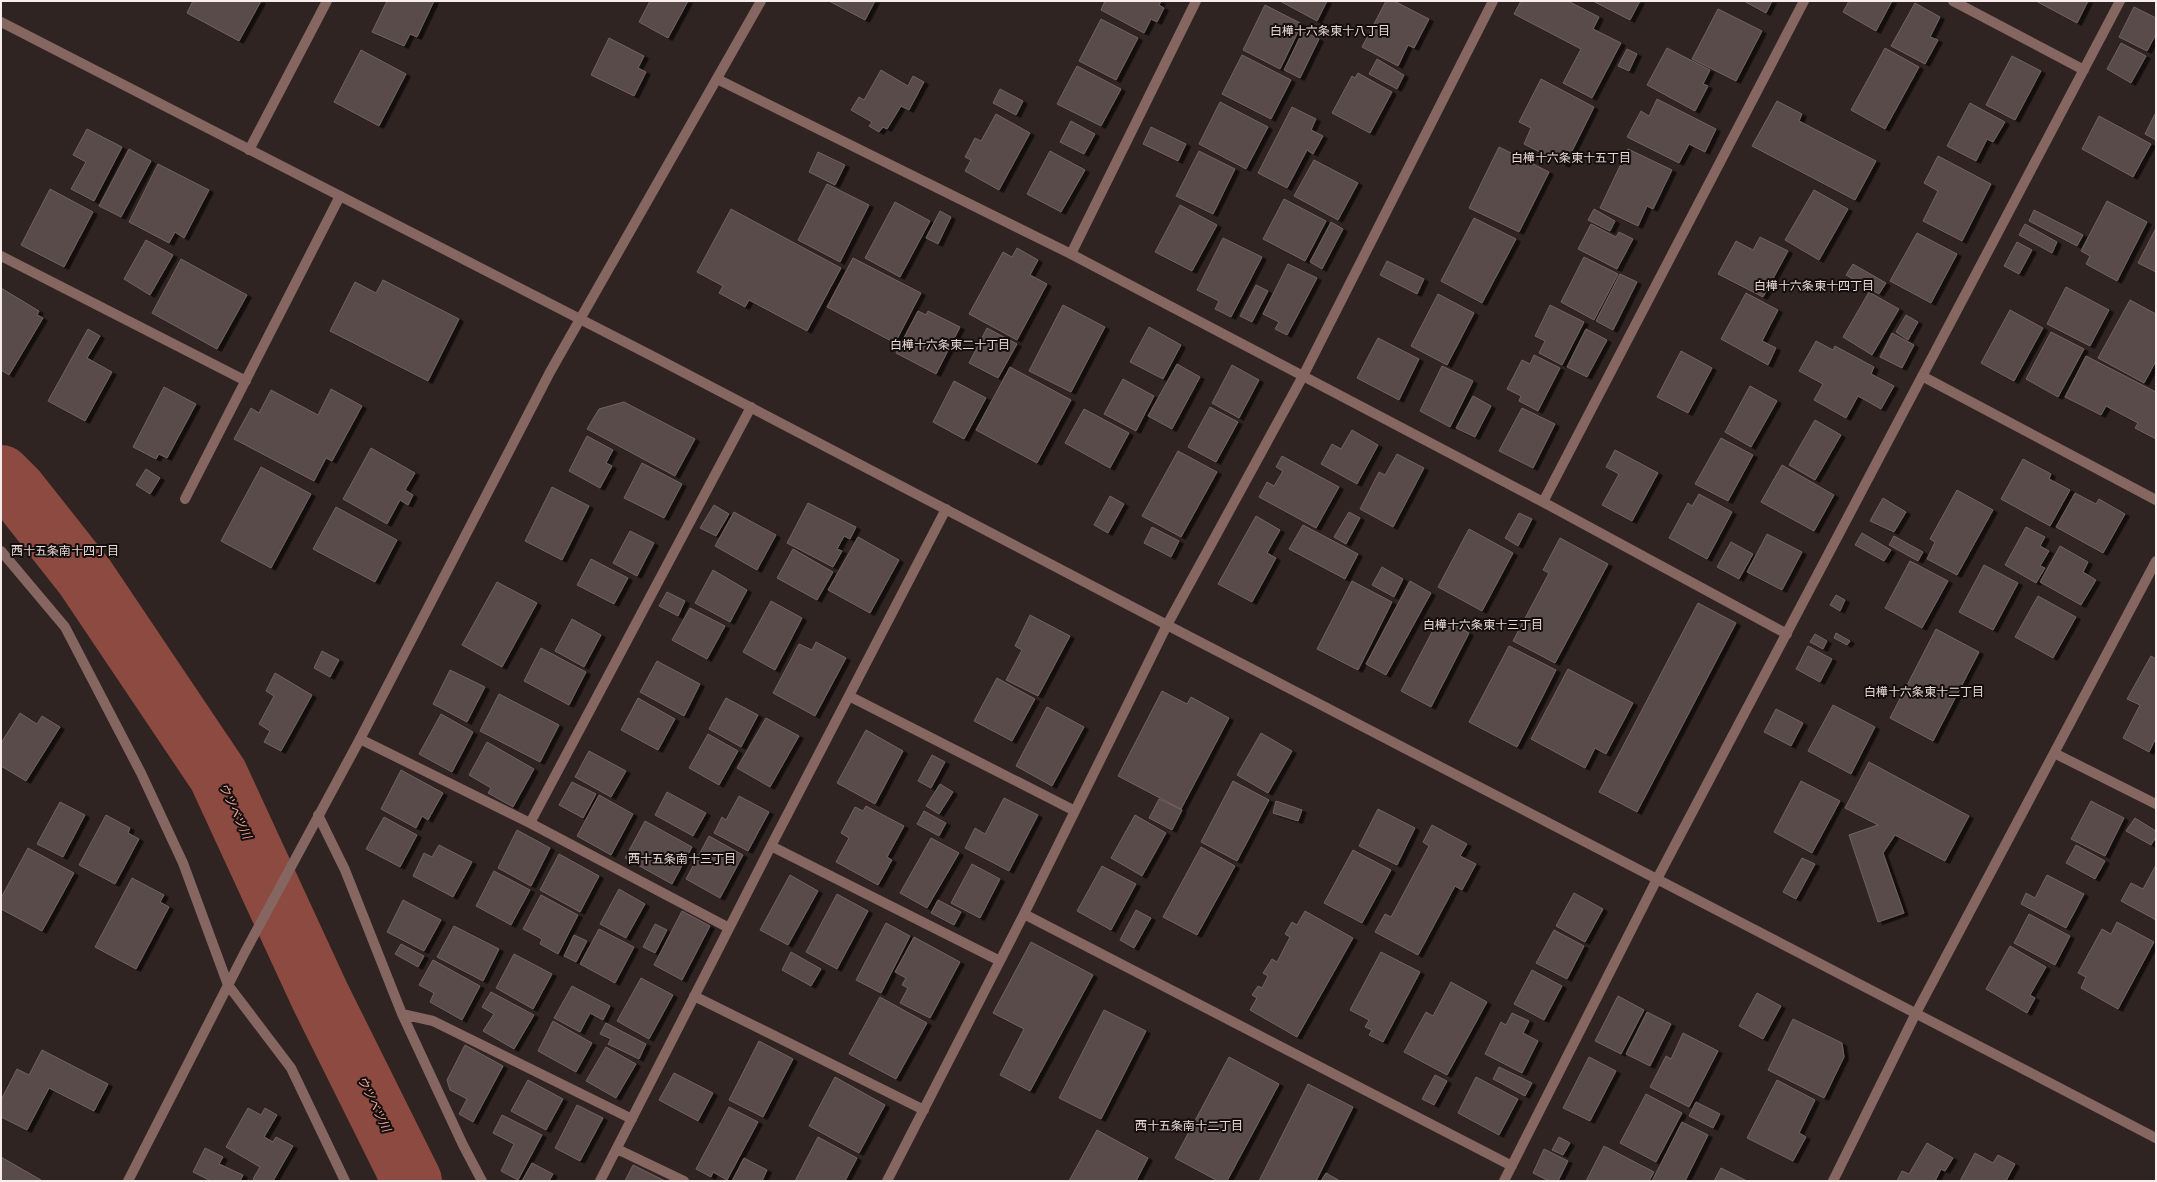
<svg xmlns="http://www.w3.org/2000/svg" width="2157" height="1182" font-family="Quicksand,'Noto Sans JP',sans-serif">
  <defs>
    <filter id="shadow"><feDropShadow dx="4.5" dy="2.5" stdDeviation="0" flood-color="#0009"/></filter>
  </defs>
  <rect width="100%" height="100%" fill="#302422"/>
  <g fill="none" stroke-linecap="round" stroke-linejoin="round">
    <path stroke="#8d4a40" stroke-width="60" d="M1 475 17 491 85 577 218 775 320 996 412 1181"/>
  </g>
  <path fill="#594b49" stroke="#716260" filter="url(#shadow)" d="M193 1H261L239 41 187 13Z
    M387 1H434L417 37 410 34 404 46 372 32Z
    M650 1H688L668 38 639 22Z
    M829 1H875L865 20Z
    M1105 1H1161L1159 5 1164 8 1157 22 1151 19 1144 33 1101 10Z
    M1280 1H1327L1317 21Z
    M1386 1H1394L1429 19 1414 48 1408 45 1398 66 1362 47Z
    M1521 1H1568L1599 17 1593 29 1621 43 1592 98 1563 83 1581 49 1514 14Z
    M1593 1H1640L1630 20Z
    M1744 1H1772L1766 13Z
    M1849 1H1892L1876 31 1843 12Z
    M2036 1H2088L2077 23Z
    M1915 3 1940 17 1930 37 1938 40 1925 64 1891 46Z
    M1265 5 1302 24 1280 69 1243 50Z
    M2134 7 2156 18V34L2147 51 2119 37Z
    M1718 9 1762 31 1736 81 1692 59Z
    M1101 19 1138 38 1116 80 1079 61Z
    M1303 31 1319 39 1300 78 1284 70Z
    M609 38 644 56 638 68 646 72 634 96 591 75Z
    M2121 43 2146 56 2131 83 2107 69Z
    M1667 48 1710 70 1703 84 1708 86 1695 111 1647 85Z
    M1885 48 1919 67 1885 129 1851 110Z
    M1627 49 1637 54 1629 71 1618 66Z
    M361 50 406 74 379 126 334 102Z
    M1242 55 1291 80 1271 119 1222 94Z
    M2012 56 2041 71 2015 120 1986 105Z
    M1377 59 1404 75 1397 89 1369 74Z
    M1077 66 1121 89 1101 126 1057 104Z
    M881 70 908 86 913 76 924 82 909 110 901 106 887 129 883 127 879 132 869 126 872 122 851 110 859 97 864 100Z
    M1358 73 1392 92 1370 133 1332 113 1352 76 1355 78Z
    M1541 79 1594 107 1565 165 1524 144 1531 128 1519 122Z
    M1000 89 1023 101 1016 115 993 103Z
    M1657 99 1716 129 1705 152 1689 144 1679 163 1627 137 1641 111 1649 116Z
    M1777 101 1802 114 1799 121 1876 161 1855 200 1752 146Z
    M1220 102 1268 127 1246 169 1199 144Z
    M1970 103 2005 122 1993 142 1987 139 1976 161 1947 146Z
    M1292 107 1316 119 1311 130 1323 136 1313 154 1307 150 1287 188 1258 173Z
    M996 114 1030 133 999 190 965 171 971 160 965 157 975 138 981 141Z
    M2155 114H2156V140L2145 134Z
    M2099 116 2151 144 2133 177 2082 149Z
    M1071 121 1095 134 1084 154 1060 142Z
    M1151 127 1186 144 1178 161 1143 144Z
    M87 129 122 147 94 201 71 189 86 162 73 155Z
    M1499 147 1549 172 1519 232 1469 208Z
    M129 149 151 161 121 217 99 206Z
    M1628 149 1672 170 1653 209 1647 206 1638 226 1600 208Z
    M1050 151 1085 170 1061 212 1027 194Z
    M1199 151 1235 169 1213 214 1176 196Z
    M818 152 845 165 835 185 809 172Z
    M1938 156 1991 184 1962 241 1923 221 1938 191 1924 183Z
    M1314 160 1358 183 1338 220 1294 196Z
    M158 164 209 190 184 238 175 232 169 243 129 222Z
    M827 184 869 205 840 262 798 240Z
    M50 189 93 212 64 267 21 245Z
    M1814 190 1848 209 1819 260 1785 240Z
    M1284 199 1326 221 1305 261 1263 239Z
    M2107 201 2147 222 2117 281 2086 264 2090 256 2081 251Z
    M895 202 930 221 900 277 865 258Z
    M1180 205 1217 225 1192 271 1155 252Z
    M731 209 841 268 807 331 749 300 745 307 719 293 723 286 697 272Z
    M1594 209 1615 221 1610 231 1588 220Z
    M2034 210 2083 235 2077 246 2029 221Z
    M940 211 951 217 938 244 926 238Z
    M1474 218 1516 239 1482 303 1441 281Z
    M1331 222 1343 229 1322 269 1310 262Z
    M1591 224 1616 237 1619 232 1633 239 1617 269 1578 249Z
    M2025 224 2057 242 2052 253 2019 235Z
    M2156 228V272L2138 263Z
    M1917 233 1957 254 1931 303 1890 281Z
    M1760 237 1788 251 1763 297 1718 274 1736 241 1753 250Z
    M1223 238 1262 257 1231 317 1215 309 1219 301 1197 290Z
    M146 240 173 255 150 295 124 279Z
    M2017 242 2032 250 2019 274 2004 266Z
    M1017 248 1038 260 1030 275 1047 284 1017 340 969 314 1003 252 1012 257Z
    M1584 257 1618 274 1594 320 1561 302Z
    M853 258 921 293 895 343 827 307Z
    M181 259 247 295 217 349 152 313Z
    M1387 261 1424 279 1417 294 1380 275Z
    M1288 264 1317 278 1287 335 1275 329 1279 322 1263 314Z
    M1853 264 1886 283 1879 294 1846 275Z
    M1620 274 1637 282 1613 330 1596 321Z
    M383 280 459 319 428 381 330 331 355 282 376 293Z
    M1256 285 1268 291 1252 322 1240 316Z
    M2066 287 2109 310 2090 346 2047 324Z
    M1 288 39 311 37 315 43 318 9 375 1 370Z
    M1869 292 1899 309 1872 355 1843 337Z
    M1746 293 1778 310 1762 341 1776 348 1768 365 1721 339Z
    M1438 294 1474 313 1447 365 1411 346Z
    M2130 300 2156 314V361L2144 383 2098 358Z
    M1063 305 1105 327 1071 392 1029 371Z
    M1550 305 1584 322 1562 365 1539 353 1545 341 1535 336Z
    M2010 310 2043 328 2014 381 1981 363Z
    M918 311 926 315 928 311 960 327 936 374 896 353Z
    M1906 315 1918 322 1908 340 1896 332Z
    M1149 327 1181 345 1163 379 1130 362Z
    M987 328 1017 344 998 378 969 363Z
    M88 329 100 336 87 358 112 372 85 421 48 401Z
    M1586 329 1607 340 1587 377 1567 367Z
    M2051 332 2084 349 2058 397 2026 379Z
    M1892 333 1914 345 1902 368 1880 357Z
    M1378 338 1419 359 1399 400 1357 378Z
    M1816 341 1833 350 1835 346 1874 367 1871 374 1894 386 1881 409 1858 396 1846 418 1814 400 1823 384 1799 371Z
    M1681 351 1712 368 1688 413 1657 397Z
    M1534 355 1560 368 1538 411 1519 401 1521 396 1507 389 1522 360 1530 364Z
    M2086 356 2156 392V439L2135 428 2138 423 2106 406 2101 415 2065 397Z
    M1177 364 1200 377 1172 429 1148 416Z
    M1232 365 1259 380 1239 418 1212 403Z
    M1442 366 1473 381 1450 427 1420 411Z
    M1010 367 1071 400 1037 463 976 430Z
    M1123 379 1154 396 1136 431 1104 414Z
    M954 381 986 398 964 439 933 422Z
    M1750 386 1777 401 1751 447 1725 432Z
    M164 387 196 404 167 458 159 454 156 459 133 447Z
    M331 389 362 406 332 461 326 458 314 481 234 439 251 408 259 413 271 390 318 415Z
    M1473 396 1491 406 1475 437 1456 428Z
    M624 402 695 439 675 476 587 429 599 409Z
    M1210 407 1238 422 1216 462 1188 447Z
    M1522 408 1555 424 1533 468 1499 451Z
    M1084 409 1129 433 1110 468 1065 443Z
    M1815 420 1841 435 1815 480 1789 465Z
    M1352 430 1378 445 1357 484 1321 464 1332 444 1341 449Z
    M587 436 613 450 606 463 612 466 600 488 569 471Z
    M1721 438 1753 455 1728 501 1695 484Z
    M371 448 415 473 405 490 413 495 408 505 400 500 387 524 343 499Z
    M1615 450 1658 473 1632 521 1602 505 1619 474 1606 467Z
    M1178 451 1217 472 1181 537 1142 516Z
    M1397 454 1424 468 1393 527 1360 509 1379 472 1385 475Z
    M1282 456 1339 487 1316 528 1259 497 1267 482 1274 486 1283 471 1276 467Z
    M2023 459 2051 474 2049 479 2070 490 2050 526 2001 499Z
    M642 463 682 484 664 518 624 498Z
    M1782 465 1834 495 1814 531 1761 502Z
    M261 467 311 494 271 568 221 541Z
    M146 469 160 478 150 494 136 485Z
    M552 487 589 506 562 560 525 541Z
    M1957 490 1993 510 1957 575 1927 559 1935 542 1930 539Z
    M2075 493 2096 504 2099 499 2125 514 2103 553 2056 527Z
    M1699 494 1732 512 1707 559 1669 538 1688 503 1692 506Z
    M1110 496 1124 504 1108 533 1094 525Z
    M1883 498 1906 512 1894 532 1870 521Z
    M808 503 856 527 850 539 844 536 837 549 842 551 833 567 787 543Z
    M714 505 729 514 716 536 700 528Z
    M336 507 397 540 375 582 313 549Z
    M734 512 776 535 757 570 715 546Z
    M1349 512 1360 518 1346 544 1334 537Z
    M1519 513 1532 519 1518 546 1505 538Z
    M1256 516 1280 530 1267 553 1276 558 1252 602 1218 584Z
    M1303 525 1358 554 1345 579 1289 549Z
    M1152 527 1179 541 1171 557 1144 543Z
    M2026 527 2045 537 2040 546 2049 551 2040 566 2045 568 2036 583 2005 565Z
    M1469 529 1513 553 1482 611 1438 587Z
    M630 531 654 543 637 576 613 563Z
    M1862 533 1891 550 1884 561 1855 545Z
    M1767 534 1802 552 1782 590 1747 572Z
    M1894 536 1923 552 1918 561 1889 545Z
    M858 537 899 560 870 613 828 590Z
    M1560 538 1608 564 1555 663 1513 641 1549 573 1543 570Z
    M1731 542 1753 554 1739 579 1717 567Z
    M2060 546 2088 562 2083 572 2096 580 2081 605 2040 582Z
    M793 549 833 572 817 600 777 578Z
    M591 559 628 578 614 604 577 585Z
    M1910 561 1948 581 1922 628 1885 608Z
    M1984 565 2018 583 1993 630 1959 612Z
    M1382 567 1403 579 1394 597 1372 585Z
    M713 570 747 590 730 622 695 603Z
    M1352 581 1392 602 1358 670 1317 649Z
    M1410 581 1431 593 1386 675 1366 664Z
    M497 582 537 603 502 667 462 645Z
    M667 592 685 601 678 616 659 606Z
    M1836 595 1845 600 1840 611 1830 605Z
    M2038 596 2076 617 2053 658 2015 637Z
    M771 601 802 618 775 670 743 652Z
    M1698 603 1736 623 1637 812 1599 792Z
    M690 608 725 626 707 659 672 640Z
    M1030 615 1070 636 1038 696 1006 680 1022 650 1015 646Z
    M1440 617 1469 633 1431 707 1401 691Z
    M572 619 601 635 584 667 555 651Z
    M1936 629 1979 652 1933 741 1890 718Z
    M1836 633 1850 641 1847 645 1834 638Z
    M1815 634 1827 641 1823 649 1810 642Z
    M816 642 846 658 815 716 773 693 799 644 812 650Z
    M1509 646 1556 670 1517 747 1469 722Z
    M1808 646 1832 659 1820 682 1796 669Z
    M541 648 586 672 569 705 524 681Z
    M322 651 339 660 330 677 314 668Z
    M2151 656 2156 659V738L2149 752 2123 738 2140 705 2127 699Z
    M657 661 700 684 684 716 640 692Z
    M1568 669 1633 703 1606 754 1595 748 1585 768 1531 739Z
    M450 670 485 687 467 722 433 704Z
    M275 673 312 695 281 751 264 742 270 731 259 724 274 696 266 691Z
    M997 678 1035 699 1012 741 974 721Z
    M1162 691 1187 704 1191 697 1229 718 1181 809 1118 776Z
    M499 694 559 725 540 762 480 731Z
    M638 698 675 719 658 750 621 730Z
    M726 698 758 715 741 747 709 729Z
    M1833 705 1875 727 1851 774 1808 751Z
    M1047 707 1084 727 1052 786 1016 766Z
    M1776 709 1803 723 1791 746 1764 732Z
    M20 713 37 724 42 716 60 727 26 781 1 766V743Z
    M441 714 473 732 452 772 419 754Z
    M766 718 799 736 770 787 737 768Z
    M866 730 903 751 875 804 837 783Z
    M1261 733 1292 751 1268 793 1237 775Z
    M708 734 738 751 719 785 689 768Z
    M487 742 534 769 513 807 488 793 491 788 469 775Z
    M589 751 626 771 611 797 575 777Z
    M932 755 945 762 931 788 918 781Z
    M1869 762 1969 816 1945 861 1895 835 1883 853 1904 913 1878 922 1849 835 1878 825 1845 808Z
    M401 770 443 793 428 820 422 816 416 828 381 809Z
    M1233 781 1269 800 1237 861 1201 842Z
    M1801 781 1840 801 1812 853 1774 832Z
    M572 782 596 794 583 818 559 805Z
    M940 784 953 792 939 814 926 806Z
    M667 792 706 813 693 836 655 815Z
    M599 795 633 814 611 855 577 836Z
    M739 796 769 812 748 851 714 833 722 817 726 820Z
    M1004 798 1038 815 1009 871 965 848 975 828 985 834Z
    M1159 799 1182 810 1172 830 1149 818Z
    M1276 801 1302 810 1298 821 1273 813Z
    M2091 801 2124 818 2105 856 2071 839Z
    M60 802 85 815 63 857 37 844Z
    M866 806 904 826 887 857 892 860 878 885 836 862 849 838 841 833 855 807 863 811Z
    M1378 809 1415 828 1397 865 1359 846Z
    M924 811 946 823 939 836 917 824Z
    M106 815 130 828 128 833 139 839 115 884 79 865Z
    M1135 815 1166 833 1142 876 1111 858Z
    M384 817 417 835 400 867 366 849Z
    M2135 818 2156 831V837L2151 845 2126 831Z
    M645 821 692 847 672 884 625 858Z
    M1432 825 1467 844 1460 856 1476 864 1462 890 1455 886 1418 955 1375 932 1385 914 1391 917 1429 846 1423 842Z
    M517 830 550 848 531 886 498 868Z
    M709 836 743 855 720 898 686 879Z
    M931 838 959 853 927 908 900 893Z
    M439 845 472 862 453 897 413 876 424 853 432 857Z
    M2076 845 2105 861 2095 879 2066 863Z
    M1201 847 1235 866 1197 935 1163 917Z
    M28 848 74 873 42 931 1 909V898Z
    M1353 850 1391 870 1362 923 1324 903Z
    M559 854 599 876 580 912 540 890Z
    M1802 858 1815 864 1796 899 1783 892Z
    M972 864 1000 879 980 918 951 903Z
    M2156 865V920L2121 901 2131 883 2143 889Z
    M1102 866 1136 884 1111 930 1077 911Z
    M494 871 530 890 511 925 476 906Z
    M790 875 818 891 788 945 760 930Z
    M2047 875 2084 894 2066 928 2021 904 2026 893 2035 898Z
    M132 878 164 895 160 902 169 907 136 969 95 947Z
    M619 889 645 904 626 938 600 924Z
    M1574 893 1603 909 1585 942 1556 926Z
    M837 894 868 911 837 969 806 952Z
    M541 895 578 915 558 954 540 944 542 939 523 929Z
    M403 900 441 920 424 951 387 932Z
    M938 900 961 912 954 925 931 913Z
    M1136 910 1151 918 1134 948 1120 940Z
    M682 911 710 926 682 980 654 965Z
    M1305 911 1353 938 1297 1037 1250 1010 1257 998 1252 995 1258 986 1262 988 1268 976 1263 973 1272 959 1277 962 1290 937 1285 934 1292 922 1297 925Z
    M2029 914 2070 936 2055 965 2014 943Z
    M2117 922 2154 942 2118 1009 2081 988 2086 977 2078 973 2102 929 2111 934Z
    M886 923 910 936 881 993 856 980Z
    M655 924 667 930 655 953 643 947Z
    M454 926 499 949 483 981 437 957Z
    M599 929 634 947 615 983 580 964Z
    M1554 930 1584 946 1567 979 1536 963Z
    M574 935 587 941 576 962 564 956Z
    M914 937 960 962 930 1018 900 1003 908 988 902 985 906 978 895 972Z
    M1031 942 1093 975 1030 1091 1000 1075 1024 1029 993 1013Z
    M401 944 424 956 418 967 395 954Z
    M2010 946 2046 967 2030 995 2035 998 2027 1013 1986 989Z
    M791 952 821 969 811 986 782 970Z
    M1381 952 1420 972 1383 1042 1369 1035 1372 1030 1365 1027 1369 1020 1350 1010Z
    M514 954 552 974 533 1009 496 988Z
    M433 960 480 986 462 1020 430 1002 434 993 419 985Z
    M1532 970 1562 986 1544 1020 1514 1004Z
    M641 978 673 995 649 1039 617 1021Z
    M1451 982 1487 1002 1447 1075 1404 1052 1426 1012 1433 1016Z
    M572 986 610 1006 603 1020 590 1013 580 1032 554 1018Z
    M491 992 534 1015 514 1049 483 1031 494 1014 482 1007Z
    M1757 993 1781 1006 1763 1039 1739 1026Z
    M1618 996 1644 1010 1621 1054 1595 1041Z
    M880 997 927 1023 896 1079 849 1054Z
    M1104 1010 1146 1031 1101 1119 1059 1098Z
    M1647 1012 1671 1024 1650 1066 1626 1054Z
    M1512 1013 1529 1021 1523 1033 1538 1041 1522 1073 1485 1054 1501 1022 1506 1025Z
    M1793 1019 1842 1043 1844 1057 1824 1098 1768 1070Z
    M553 1021 592 1043 576 1072 538 1051Z
    M606 1023 646 1044 639 1059 608 1044 611 1039 600 1034Z
    M1683 1033 1718 1051 1689 1107 1650 1087 1666 1056 1671 1059Z
    M759 1041 793 1059 763 1117 729 1100Z
    M465 1045 503 1066 473 1122 459 1114 467 1099 450 1090 447 1080Z
    M606 1047 636 1064 616 1098 586 1081Z
    M42 1050 108 1084 94 1111 49 1088 27 1130 1 1117V1100L17 1069 29 1075Z
    M1229 1057 1279 1084 1227 1181H1218L1175 1158Z
    M1589 1057 1616 1071 1590 1121 1563 1108Z
    M1499 1067 1532 1083 1525 1096 1493 1079Z
    M674 1073 713 1093 698 1121 659 1100Z
    M1435 1075 1447 1081 1434 1105 1422 1099Z
    M835 1077 885 1105 859 1153 809 1126Z
    M1476 1077 1518 1099 1499 1135 1458 1113Z
    M528 1080 563 1099 546 1130 511 1111Z
    M1777 1080 1815 1100 1799 1133 1806 1137 1793 1161 1747 1138Z
    M1308 1084 1353 1107 1316 1181H1259Z
    M1646 1094 1682 1113 1656 1162 1620 1143Z
    M1696 1102 1720 1114 1713 1128 1689 1116Z
    M577 1105 603 1118 580 1161 555 1148Z
    M729 1107 758 1122 727 1180 713 1172 711 1177 696 1169Z
    M248 1108 261 1115 265 1108 277 1115 264 1137 273 1142 276 1137 293 1146 273 1181H257L253 1179 260 1167 226 1147Z
    M502 1115 542 1135 518 1180 501 1171 514 1144 493 1133Z
    M1682 1122 1708 1135 1685 1181H1652Z
    M1097 1130 1148 1158 1136 1181H1069Z
    M818 1137 857 1158 845 1181H795Z
    M1559 1137 1570 1143 1563 1155 1552 1150Z
    M1927 1143 1953 1158 1945 1171 1941 1169 1935 1181H1897L1902 1171 1909 1174Z
    M1604 1146 1654 1172 1649 1181H1586Z
    M205 1148 223 1157 219 1164 243 1175 240 1181H211L193 1172Z
    M1544 1149 1568 1161 1558 1181H1549L1533 1173Z
    M1975 1153 1993 1163 1998 1155 2015 1164 2006 1181H1960Z
    M1 1157 41 1180V1181H1Z
    M744 1158 767 1170 762 1181H732Z
    M532 1163 553 1174 549 1181H522Z
    M633 1165 665 1181H625Z
    M1721 1168 1747 1181H1714Z
    M1326 1173 1340 1181H1321Z"/>
  <g fill="none" stroke-linecap="round" stroke-linejoin="round">
    <path stroke="#866661" stroke-width="10" d="M1953 1 2084 70
      M717 79 1071 254 1543 502 1787 634
      M249 150 327 1
      M1071 254 1196 1
      M1 256 246 381
      M1922 376 2156 500
      M185 499 340 196
      M1543 502 1804 1
      M1 551 65 627 141 773 183 863 228 985 291 1068 345 1181
      M849 696 1075 811
      M360 739 530 823 751 407
      M2054 753 2156 804
      M318 815 345 870 402 1014 463 1145 482 1181
      M530 823 729 928
      M771 846 1000 961
      M1024 914 1512 1166
      M694 996 924 1110
      M402 1014 433 1021 632 1119
      M617 1149 684 1181
      M600 1181 771 846 946 509
      M887 1181 1024 914 1167 625 1303 376 1493 1
      M1504 1181 1657 879 2120 1
      M1833 1181 1916 1013 2156 561"/>
    <path stroke="#866661" stroke-width="10" d="M1 22 658 359 1167 625 2156 1138
      M128 1181 245 952 360 739 550 372 761 1"/>
  </g>
  <g text-anchor="middle" stroke-width="4" stroke-linejoin="round" paint-order="stroke">
    <g font-size="12" fill="#ebdad7" stroke="#140f0e">
      <text x="1330" y="35">白樺十六条東十八丁目</text>
      <text x="1571" y="162">白樺十六条東十五丁目</text>
      <text x="1814" y="290">白樺十六条東十四丁目</text>
      <text x="950" y="349">白樺十六条東二十丁目</text>
      <text x="65" y="555">西十五条南十四丁目</text>
      <text x="1483" y="629">白樺十六条東十三丁目</text>
      <text x="1924" y="696">白樺十六条東十二丁目</text>
      <text x="682" y="863">西十五条南十三丁目</text>
      <text x="1189" y="1130">西十五条南十二丁目</text>
    </g>
    <g font-size="12" font-style="italic" fill="#f7a699" stroke="#140f0e">
      <text transform="translate(235 811) rotate(65)" y="4">ウツベツ川</text>
      <text transform="translate(374 1104) rotate(64)" y="4">ウツベツ川</text>
    </g>
  </g>
  <rect width="2157" height="1182" fill="none" stroke="#f6edec" stroke-width="4"/>
</svg>
